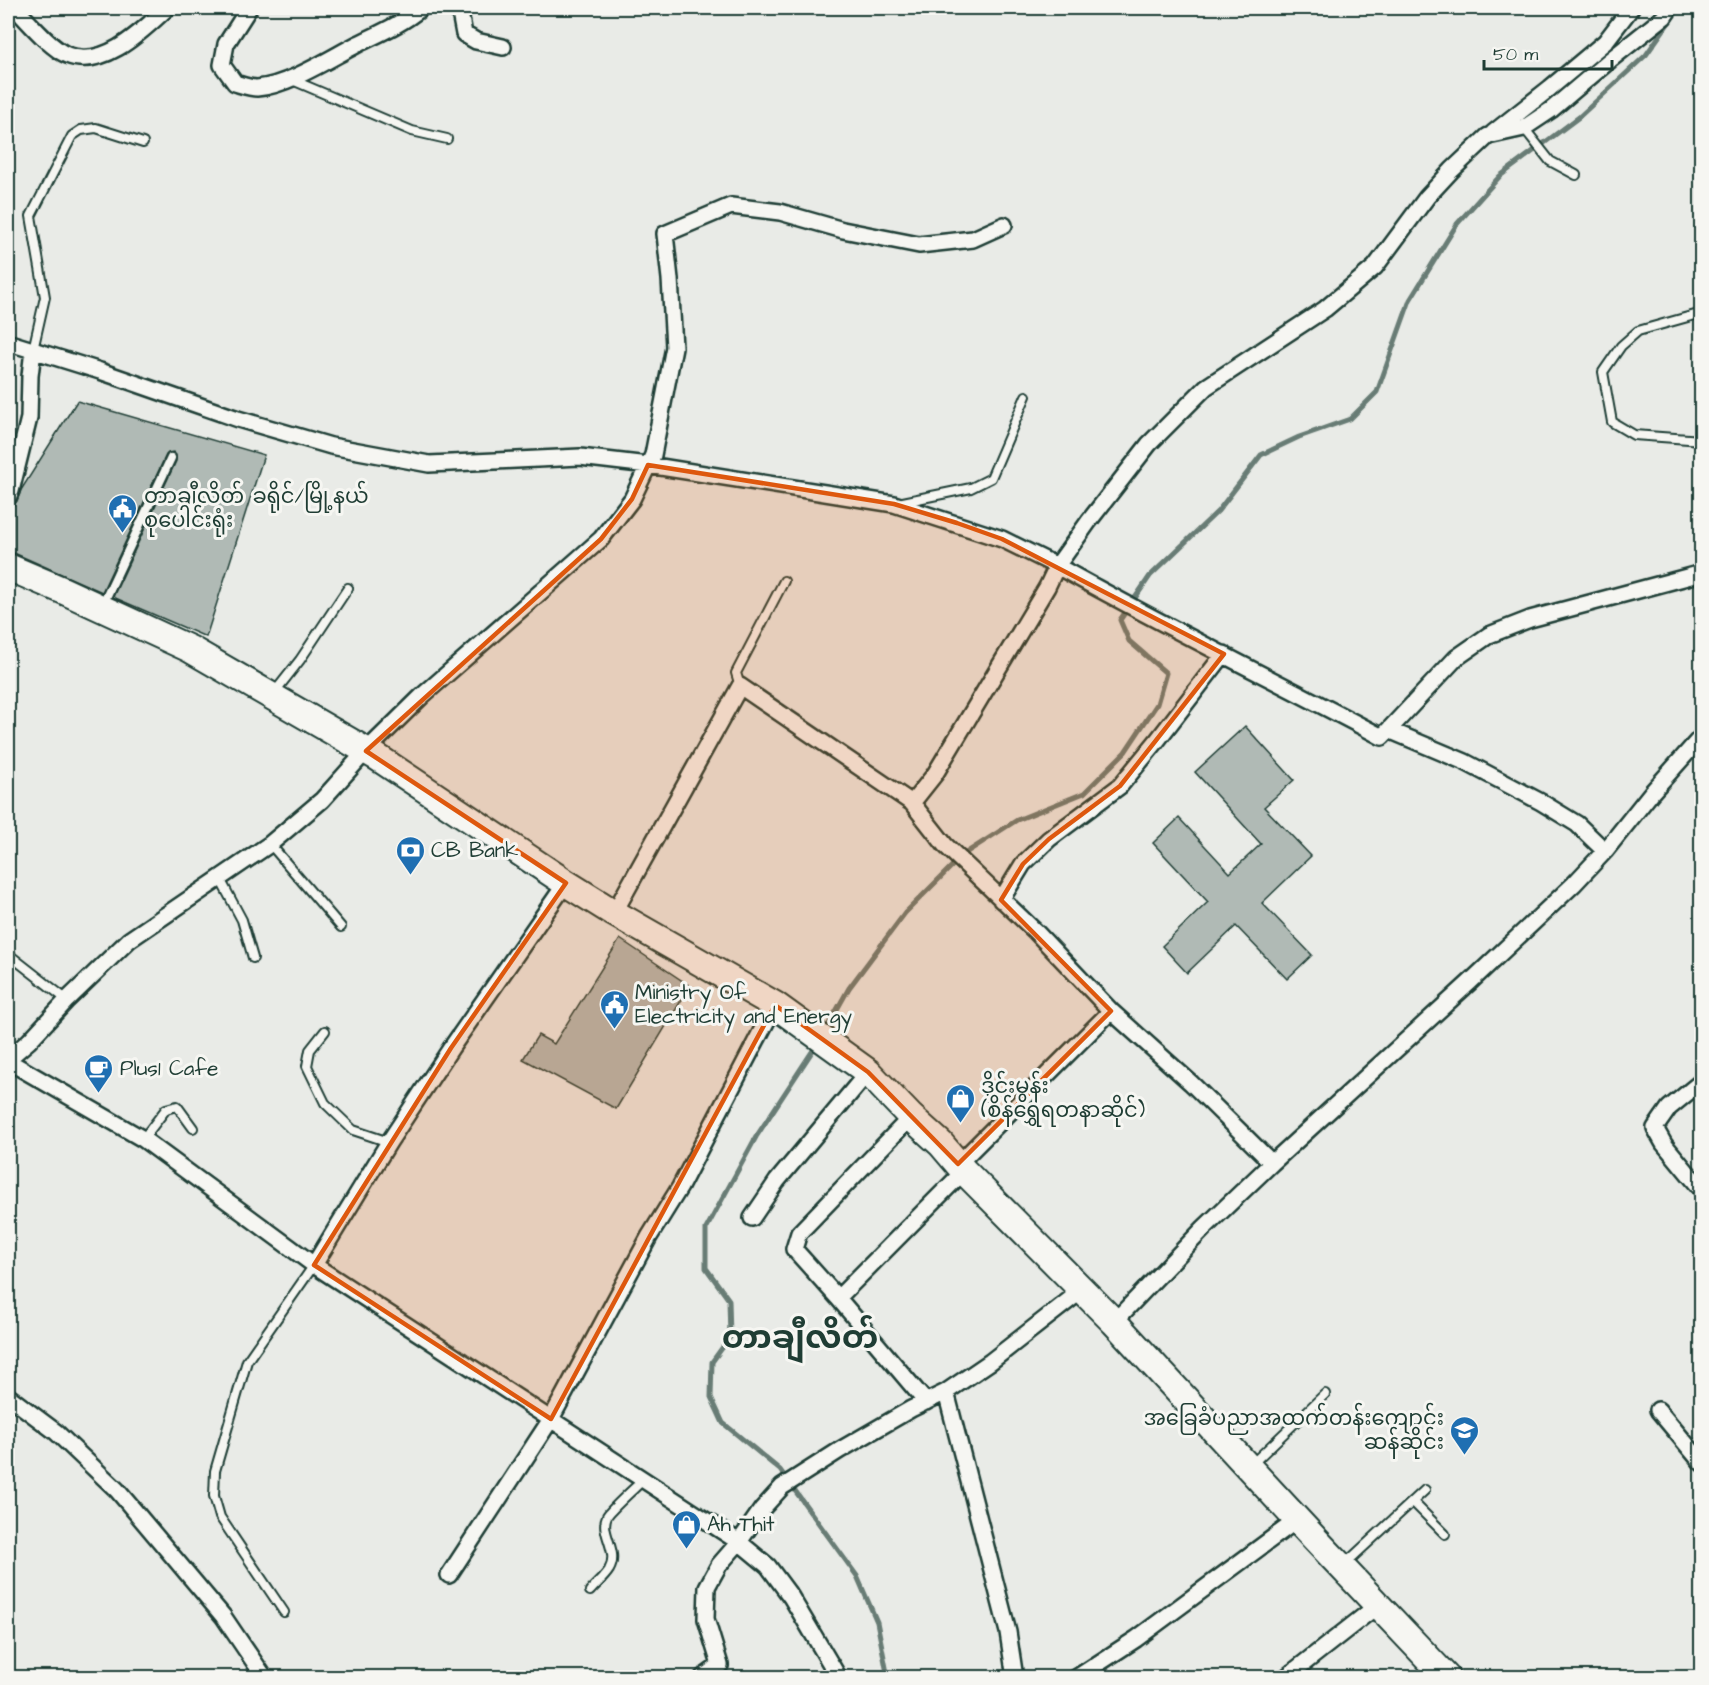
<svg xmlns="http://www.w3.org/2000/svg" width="1709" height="1685" font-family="'Architects Daughter','Noto Sans Myanmar',sans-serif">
  <rect width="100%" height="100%" fill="#e9ebe7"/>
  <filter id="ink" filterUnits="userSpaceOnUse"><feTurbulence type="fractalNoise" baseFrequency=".0167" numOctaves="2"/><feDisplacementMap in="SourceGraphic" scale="12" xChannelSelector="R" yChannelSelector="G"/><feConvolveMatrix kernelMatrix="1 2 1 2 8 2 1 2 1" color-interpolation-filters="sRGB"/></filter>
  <g filter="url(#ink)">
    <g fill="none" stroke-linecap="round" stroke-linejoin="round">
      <path stroke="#687c75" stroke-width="5" d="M825 1031 849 988 905 913 964 854 1017 820 1084 793 1125 752 1157 704 1166 673 1129 641 1120 620 1150 576 1218 511 1261 455 1299 437 1350 419 1377 392 1410 300 1457 224 1500 176 1579 117 1646 55 1679 8
        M817 1044 756 1137 706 1229V1268L729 1300 730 1337 712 1362 711 1397 723 1423 780 1470 857 1576 877 1622 888 1678"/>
    </g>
    <path fill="#b0bab5" stroke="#1f3d34" stroke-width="1.5" d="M77 401 264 455 206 637 113 597 176 461V455L173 452 168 453 166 455 102 592 14 553 8 552V512L17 501 21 490Z
      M1245 726 1294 780 1264 807 1311 856 1262 903 1312 955 1287 979 1236 926 1187 973 1162 946 1208 902 1153 843 1179 818 1230 873 1261 844 1195 772Z
      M620 939 690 986 616 1109 523 1059 538 1035 554 1044Z"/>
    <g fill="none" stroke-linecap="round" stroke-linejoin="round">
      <defs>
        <path id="lane" d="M290 79 412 131 447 139
          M1524 128 1550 161 1576 175
          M1702 313 1638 331 1621 346 1603 372 1612 422 1634 435 1702 440
          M33 350 45 297 31 216 72 136 81 130 96 128 143 143
          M898 503 971 488 991 478 1026 396
          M103 604 171 458
          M740 686 736 673 784 581
          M274 693 300 660 348 588
          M270 844 341 927
          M219 877 242 920 253 958
          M12 957 67 1000
          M325 1031 310 1050 307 1066 325 1103 353 1130 389 1142
          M143 1139 166 1109 177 1106 193 1128
          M1252 1464 1325 1394
          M1413 1502 1445 1534
          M1345 1564 1425 1490
          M590 1591C596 1584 604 1578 609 1570 620 1551 599 1533 607 1516 611 1509 637 1486 644 1479
          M284 1612 220 1517 214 1496 215 1471 247 1361 314 1265"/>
        <path id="street" d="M15 8C28 21 50 48 67 55 104 70 143 30 167 8
          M249 8 226 44 222 65 235 83C242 85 250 88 257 88 287 86 329 59 356 45 378 34 402 24 421 8
          M454 8 460 13 464 34 476 41 503 47
          M1493 133 1550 88 1605 42 1631 8
          M10 343 100 371 238 419 331 446 429 464 580 457 648 465 894 504 1002 539 1057 566 1089 521 1149 444 1206 387 1325 309 1375 267 1427 197 1452 170 1488 136 1524 128 1551 110 1610 60 1664 17 1670 8
          M8 497 11 491 29 418 30 376 33 350
          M1389 730 1465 762 1541 802 1577 824 1605 851
          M912 803 935 774 1047 587 1057 566C1164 626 1274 680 1382 737L1456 658 1489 635 1530 619 1702 573
          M1001 900 1023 864 1049 839 1120 786 1156 742 1224 654
          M614 913 740 686 912 803 945 845 1036 932 1111 1011 1191 1083 1272 1163
          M8 1059 29 1041 67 1000 129 940 270 844 322 800 366 751 422 696 601 539 632 499 653 455 674 347 670 279 665 234 731 206 780 212 843 230 919 245 973 239 1004 225
          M8 1061 143 1139 314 1265 739 1542 768 1566 791 1597 839 1678
          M1702 1081 1669 1108 1655 1128 1664 1144 1702 1190
          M911 1117 799 1233 794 1249 838 1298 926 1402
          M958 1164 1111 1011
          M752 1218 777 1181 868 1072
          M314 1265 389 1142 451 1048 566 883
          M838 1298 964 1171
          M1114 1322 1204 1228 1272 1163 1470 982 1574 884 1605 851 1652 792 1702 736
          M946 1392 1008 1632 1015 1678
          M8 1396 56 1432 117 1490 223 1616 265 1678
          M1658 1410 1702 1463
          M449 1575 551 1419 649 1237 680 1187 775 1005
          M702 1678 720 1665 706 1619 707 1587 719 1565 739 1542 762 1509 782 1487 840 1450 911 1409 946 1392 990 1362 1082 1290
          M1076 1678 1136 1639 1297 1520
          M1285 1678 1378 1605"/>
        <path id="primary" d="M8 567 62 590 190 649 377 757 566 883 614 913 775 1005 868 1072 911 1117 941 1144 964 1171 1114 1322 1316 1540 1447 1678"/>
      </defs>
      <use href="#lane" stroke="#1f3d34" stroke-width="12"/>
      <use href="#street" stroke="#1f3d34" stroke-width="20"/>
      <use href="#primary" stroke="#1f3d34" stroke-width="30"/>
      <use href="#lane" stroke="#f6f6f2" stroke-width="8"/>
      <use href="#street" stroke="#f6f6f2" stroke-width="15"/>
      <use href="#primary" stroke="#f6f6f2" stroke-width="26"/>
    </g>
  </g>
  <path fill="#de580e" fill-opacity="0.2" stroke="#de580e" stroke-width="4.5" stroke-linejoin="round" d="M648 465 894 504 957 523 1002 539 1224 654 1120 786 1049 839 1023 864 1001 900 1111 1011 958 1164 868 1072 775 1005 551 1419 314 1265 451 1048 566 883 366 751 601 539 632 499Z"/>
  <defs>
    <symbol id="civic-pin" viewBox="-11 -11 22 30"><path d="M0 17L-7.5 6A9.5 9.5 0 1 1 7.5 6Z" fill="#1f6fb2" stroke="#f6f6f2"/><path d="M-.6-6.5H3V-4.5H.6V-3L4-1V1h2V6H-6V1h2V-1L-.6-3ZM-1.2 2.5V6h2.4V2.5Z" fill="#fff"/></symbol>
    <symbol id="bank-pin" viewBox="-11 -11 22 30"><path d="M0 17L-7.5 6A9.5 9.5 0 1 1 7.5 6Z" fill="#1f6fb2" stroke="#f6f6f2"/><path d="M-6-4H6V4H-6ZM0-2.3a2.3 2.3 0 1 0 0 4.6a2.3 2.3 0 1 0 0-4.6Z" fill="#fff"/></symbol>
    <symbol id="cafe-pin" viewBox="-11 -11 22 30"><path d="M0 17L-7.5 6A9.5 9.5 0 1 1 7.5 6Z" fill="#1f6fb2" stroke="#f6f6f2"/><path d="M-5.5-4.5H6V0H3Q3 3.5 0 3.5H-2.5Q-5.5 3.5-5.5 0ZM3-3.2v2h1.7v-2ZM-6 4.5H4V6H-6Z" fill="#fff"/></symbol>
    <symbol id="shop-pin" viewBox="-11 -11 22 30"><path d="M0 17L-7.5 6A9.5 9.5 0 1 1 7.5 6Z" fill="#1f6fb2" stroke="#f6f6f2"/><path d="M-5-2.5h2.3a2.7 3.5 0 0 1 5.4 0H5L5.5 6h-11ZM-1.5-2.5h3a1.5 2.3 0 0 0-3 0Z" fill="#fff"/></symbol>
    <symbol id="school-pin" viewBox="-11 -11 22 30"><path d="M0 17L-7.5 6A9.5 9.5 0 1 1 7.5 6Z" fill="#1f6fb2" stroke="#f6f6f2"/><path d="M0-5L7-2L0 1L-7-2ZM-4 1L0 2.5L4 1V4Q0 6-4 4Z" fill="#fff"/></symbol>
  </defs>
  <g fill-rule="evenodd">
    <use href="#civic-pin" x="106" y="492" width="33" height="45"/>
    <use href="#bank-pin" x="394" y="834" width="33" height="45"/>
    <use href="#civic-pin" x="598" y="988" width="33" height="45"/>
    <use href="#cafe-pin" x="82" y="1052" width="33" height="45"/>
    <use href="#shop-pin" x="944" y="1082" width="33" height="45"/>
    <use href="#school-pin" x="1448" y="1414" width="33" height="45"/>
    <use href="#shop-pin" x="670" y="1508" width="33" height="45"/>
  </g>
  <g text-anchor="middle" stroke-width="6" stroke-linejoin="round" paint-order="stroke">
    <g font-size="21" fill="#1f3d34" stroke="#f6f6f2" text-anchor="start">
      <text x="144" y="503">တာချီလိတ် ခရိုင်/မြို့နယ်<tspan x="144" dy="24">စုပေါင်းရုံး</tspan></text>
      <text x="431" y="857">CB Bank</text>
      <text x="635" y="999">Ministry Of<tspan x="635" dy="24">Electricity and Energy</tspan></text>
      <text x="120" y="1075">Plus1 Cafe</text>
      <text x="981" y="1093">ဒိုင်းမွန်း<tspan x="981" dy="24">(စိန်ရွှေရတနာဆိုင်)</tspan></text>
      <text x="1444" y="1425" text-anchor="end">အခြေခံပညာအထက်တန်းကျောင်း<tspan x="1444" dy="24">ဆန်ဆိုင်း</tspan></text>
      <text x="707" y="1531">Ah Thit</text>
    </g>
    <g font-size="33" font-weight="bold" fill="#1f3d34" stroke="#f6f6f2">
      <text x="800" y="1348">တာချီလိတ်</text>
    </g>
  </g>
  <rect width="1709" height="1685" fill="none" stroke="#f6f6f2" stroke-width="30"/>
  <rect x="15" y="15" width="1679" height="1655" fill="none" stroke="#1f3d34" stroke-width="2" filter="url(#ink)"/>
  <path d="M1484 60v9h128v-9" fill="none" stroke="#1f3d34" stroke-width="3"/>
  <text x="1493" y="60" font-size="18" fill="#1f3d34" stroke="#f6f6f2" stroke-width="4.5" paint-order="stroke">50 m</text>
</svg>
